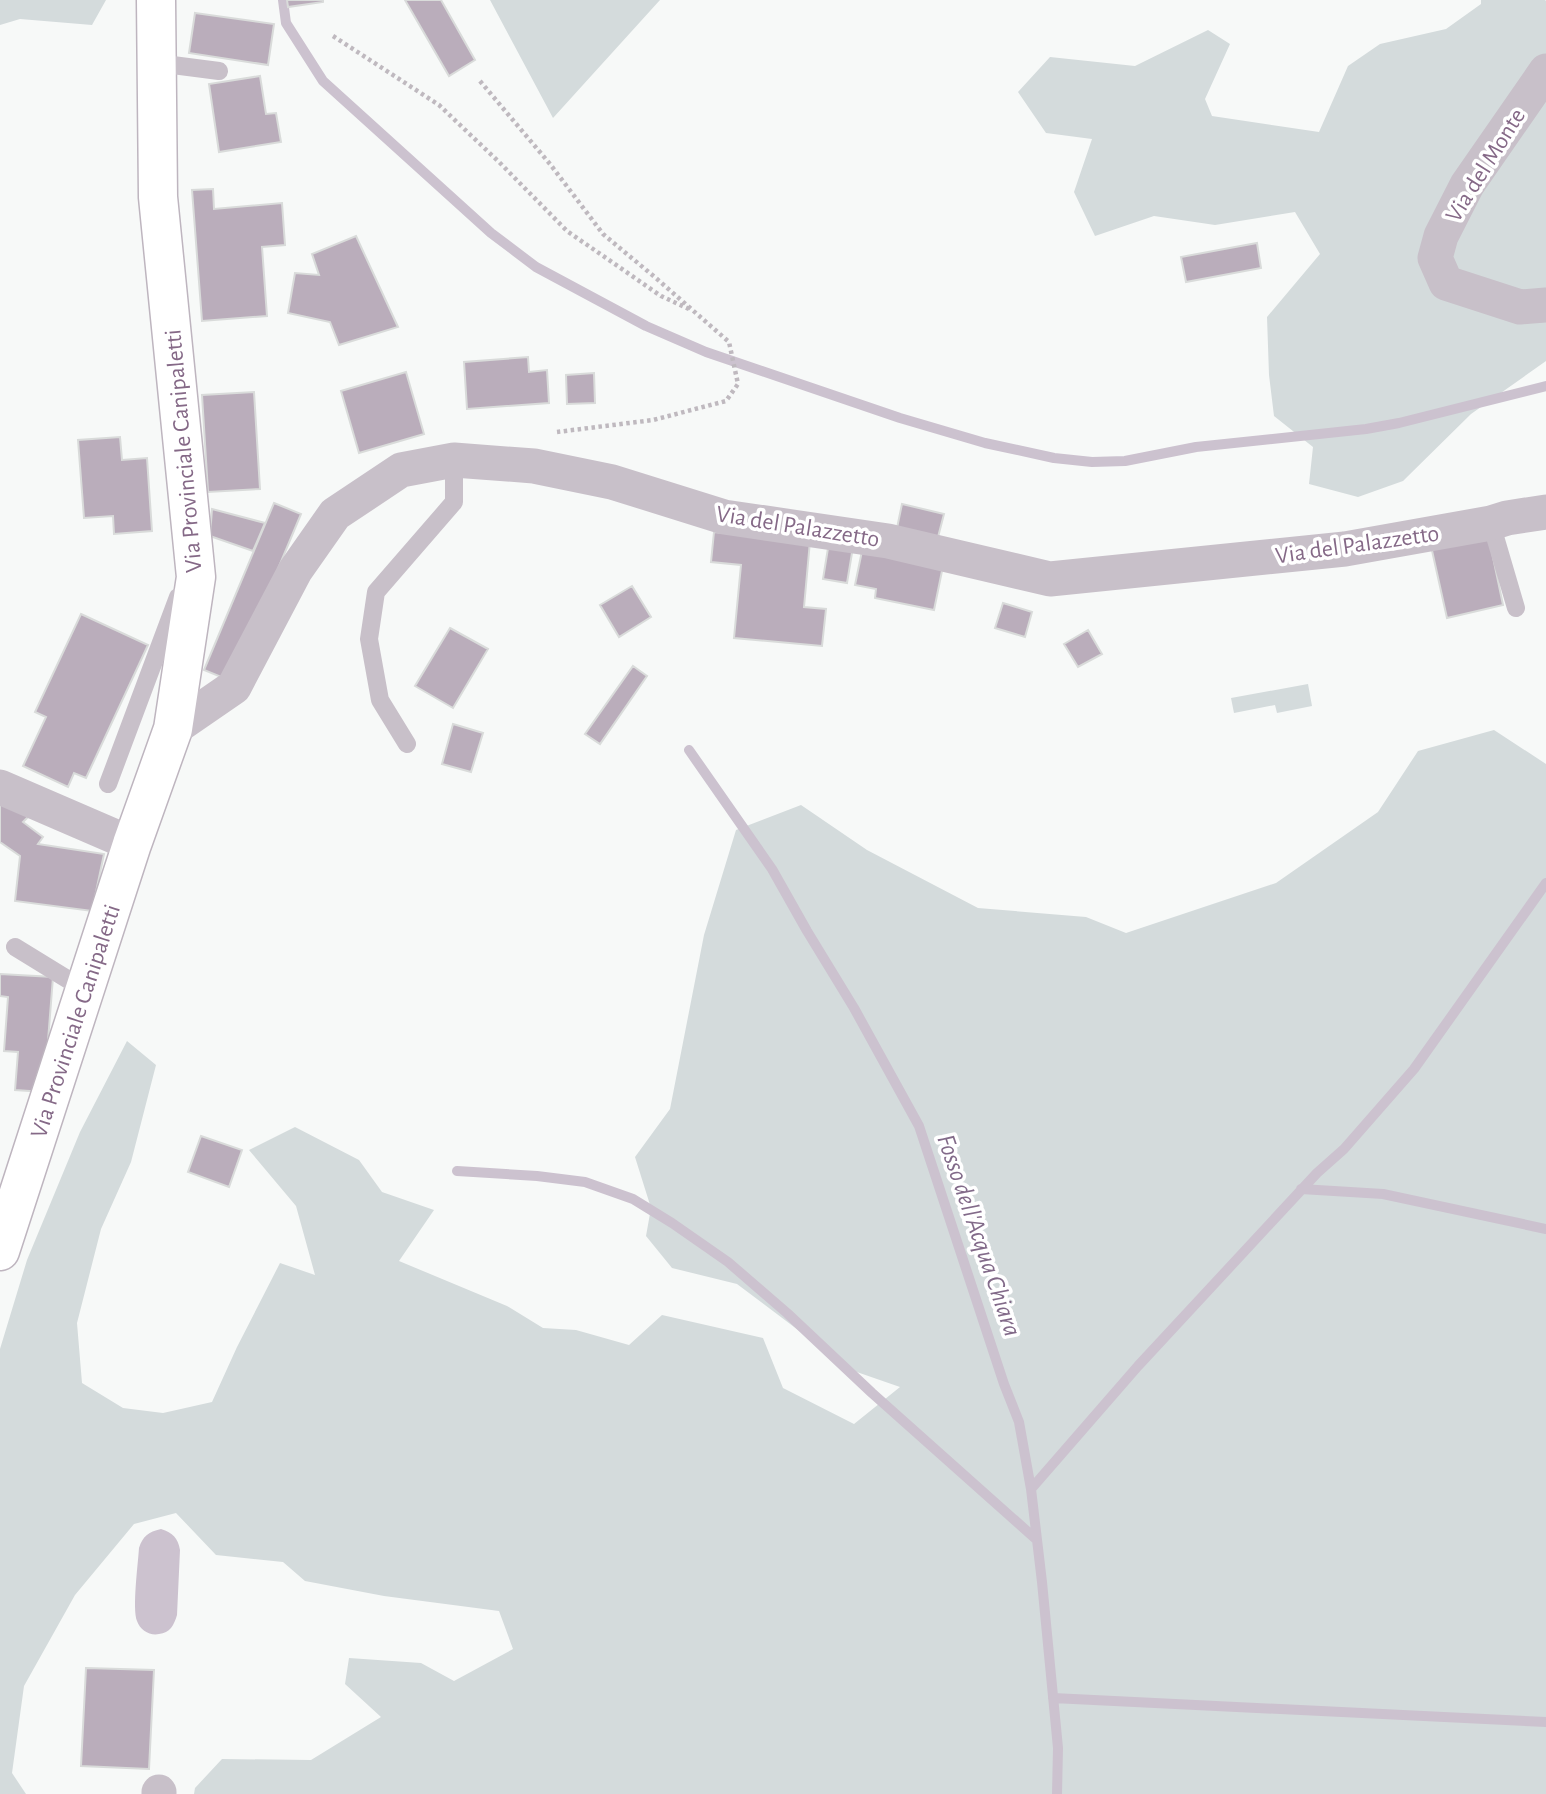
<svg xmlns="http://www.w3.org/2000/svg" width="1546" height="1794" font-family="'Alegreya Sans',sans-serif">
  <rect width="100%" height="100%" fill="#f7f9f8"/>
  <path fill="#d4dbdc" d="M0 0H106L92 25 20 19 0 25Z
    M490 0H660L553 118Z
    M1481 0H1545L1546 1V361L1471 414 1403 481 1358 497 1309 484 1313 447 1274 416 1269 375 1267 317 1320 254 1295 212 1215 225 1154 216 1095 236 1074 192 1092 139 1046 133 1018 92 1050 57 1135 66 1208 30 1230 44 1205 99 1212 116 1319 132 1348 66 1380 44 1446 29 1481 4Z
    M1308 684 1312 706 1277 713 1275 705 1234 713 1231 698Z
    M1494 730 1546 764V1794H194L195 1788 222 1759 311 1760 381 1717 345 1684 349 1658 421 1663 454 1681 513 1649 499 1611 384 1596 305 1581 283 1562 216 1555 176 1513 134 1524 75 1595 24 1686 12 1773 26 1794H0V1349L27 1260 80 1132 127 1041 156 1065 131 1162 101 1229 77 1323 82 1383 123 1408 163 1413 212 1402 237 1347 280 1263 315 1275 296 1206 249 1150 295 1127 359 1160 382 1192 434 1210 399 1261 507 1306 543 1328 576 1330 629 1345 662 1315 763 1338 783 1388 854 1424 900 1387 851 1370 737 1284 672 1268 646 1236 651 1208 635 1157 670 1109 704 935 736 830 801 805 867 850 978 908 1086 917 1126 933 1276 883 1378 812 1418 751Z"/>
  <path fill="#ccc2cf" d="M161 1529C173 1533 178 1538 180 1550L177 1615C174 1625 170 1633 159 1634 150 1636 140 1630 137 1621 132 1609 138 1564 139 1548 143 1536 148 1532 161 1529Z"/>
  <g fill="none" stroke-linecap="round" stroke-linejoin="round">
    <path stroke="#ccc2cf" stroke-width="10" d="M283 0 286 23 323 81 491 233 536 267 646 326 706 352 900 418 985 443 1054 458 1092 462 1125 461 1196 447 1366 429 1399 423 1546 386
      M689 750 772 869 807 931 854 1008 919 1126 1004 1384 1019 1422 1031 1489 1042 1582 1058 1748 1057 1794
      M457 1171 537 1176 585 1182 633 1199 672 1223 728 1262 787 1313 872 1393 1037 1540
      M1301 1189 1383 1194 1546 1229
      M1031 1489 1138 1366 1317 1173 1344 1149 1414 1069 1546 883
      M1053 1698 1546 1722"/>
  </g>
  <path fill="#baadbb" stroke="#d9dbda" stroke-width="2" d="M287 0H323V2L288 7Z
    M405 0H441L475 60 449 76Z
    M195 13 274 24 268 65 189 53Z
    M260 76 266 114 276 113 281 142 219 152 209 84Z
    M213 189 214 209 282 203 285 245 262 247 267 316 202 321 192 190Z
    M356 236 398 327 339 345 330 322 288 313 295 273 319 275 312 254Z
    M1257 243 1261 268 1186 282 1181 257Z
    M528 357 529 372 547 370 549 403 467 409 464 362Z
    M406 372 424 434 359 453 341 391Z
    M594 373 595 403 567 404 566 375Z
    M254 392 260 489 208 492 202 395Z
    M120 437 122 460 147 458 152 531 114 534 113 516 84 518 78 440Z
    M274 503 301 514 231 681 204 670Z
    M902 504 944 514 938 537 897 528Z
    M212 509 265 523 253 551 210 536Z
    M714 532 810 541 804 607 826 609 822 646 734 638 741 565 711 562Z
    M1488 533 1503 605 1447 618 1431 546Z
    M829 542 853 547 847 583 823 579Z
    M862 551 943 566 934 610 875 598 876 589 855 585Z
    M632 586 651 617 619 637 600 605Z
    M1003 603 1032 612 1025 637 995 628Z
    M81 614 148 645 86 778 74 773 68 787 23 766 46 717 35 712Z
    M450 628 488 649 453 708 415 686Z
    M1088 630 1102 654 1078 667 1064 644Z
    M633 666 647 676 600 744 585 734Z
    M453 724 483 733 471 772 442 764Z
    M0 797 31 814 23 822 43 837 38 844 104 854 92 911 15 901 20 856 0 842Z
    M0 974 53 977 44 1092 15 1090 18 1052 4 1051 8 997 0 996Z
    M201 1136 242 1150 229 1187 188 1172Z
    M86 1668 154 1670 149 1769 81 1766Z"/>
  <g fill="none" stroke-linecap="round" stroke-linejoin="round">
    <defs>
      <path id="secondary" d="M0 1251 132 844 173 729 196 577 158 197 156 0"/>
    </defs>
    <use href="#secondary" stroke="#beb5bf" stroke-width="41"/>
    <path stroke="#bfb9bf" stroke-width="4.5" stroke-dasharray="3.5 3.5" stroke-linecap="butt" d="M333 36 439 105 499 162 567 231 661 296 689 309
      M480 81 550 164 603 234 657 279 729 342 738 384 726 401 653 420 557 432"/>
    <path stroke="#c8c0c9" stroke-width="18" d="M157 63 219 71
      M1491 523 1516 608
      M407 744 380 700 369 639 376 592 454 502V460
      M108 784 178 597
      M15 947 85 990"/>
    <path stroke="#c8c0c9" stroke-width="35" d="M1546 71 1467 185 1441 236 1435 258 1446 283 1520 307 1546 305
      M173 729 234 687 295 571 335 514 401 470 454 460 534 466 612 482 724 517 888 541 1050 579 1345 549 1491 523 1507 518 1546 512
      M0 787 132 844
      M159 1794V1792"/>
    <use href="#secondary" stroke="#fff" stroke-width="38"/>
  </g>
  <g text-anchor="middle" stroke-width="7" stroke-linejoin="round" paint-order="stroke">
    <g font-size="24" fill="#856987" stroke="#fff">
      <text transform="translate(1485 165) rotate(-58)" y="8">Via del Monte</text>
      <text transform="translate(183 451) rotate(-95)" y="8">Via Provinciale Canipaletti</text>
      <text transform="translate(798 526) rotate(9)" y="8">Via del Palazzetto</text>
      <text transform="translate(1357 544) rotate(-8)" y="8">Via del Palazzetto</text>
      <text transform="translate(75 1021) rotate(-72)" y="8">Via Provinciale Canipaletti</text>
    </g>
    <g font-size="26" font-style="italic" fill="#826a89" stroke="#fff">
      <text transform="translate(980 1235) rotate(71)" y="9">Fosso dell'Acqua Chiara</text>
    </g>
  </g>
</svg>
